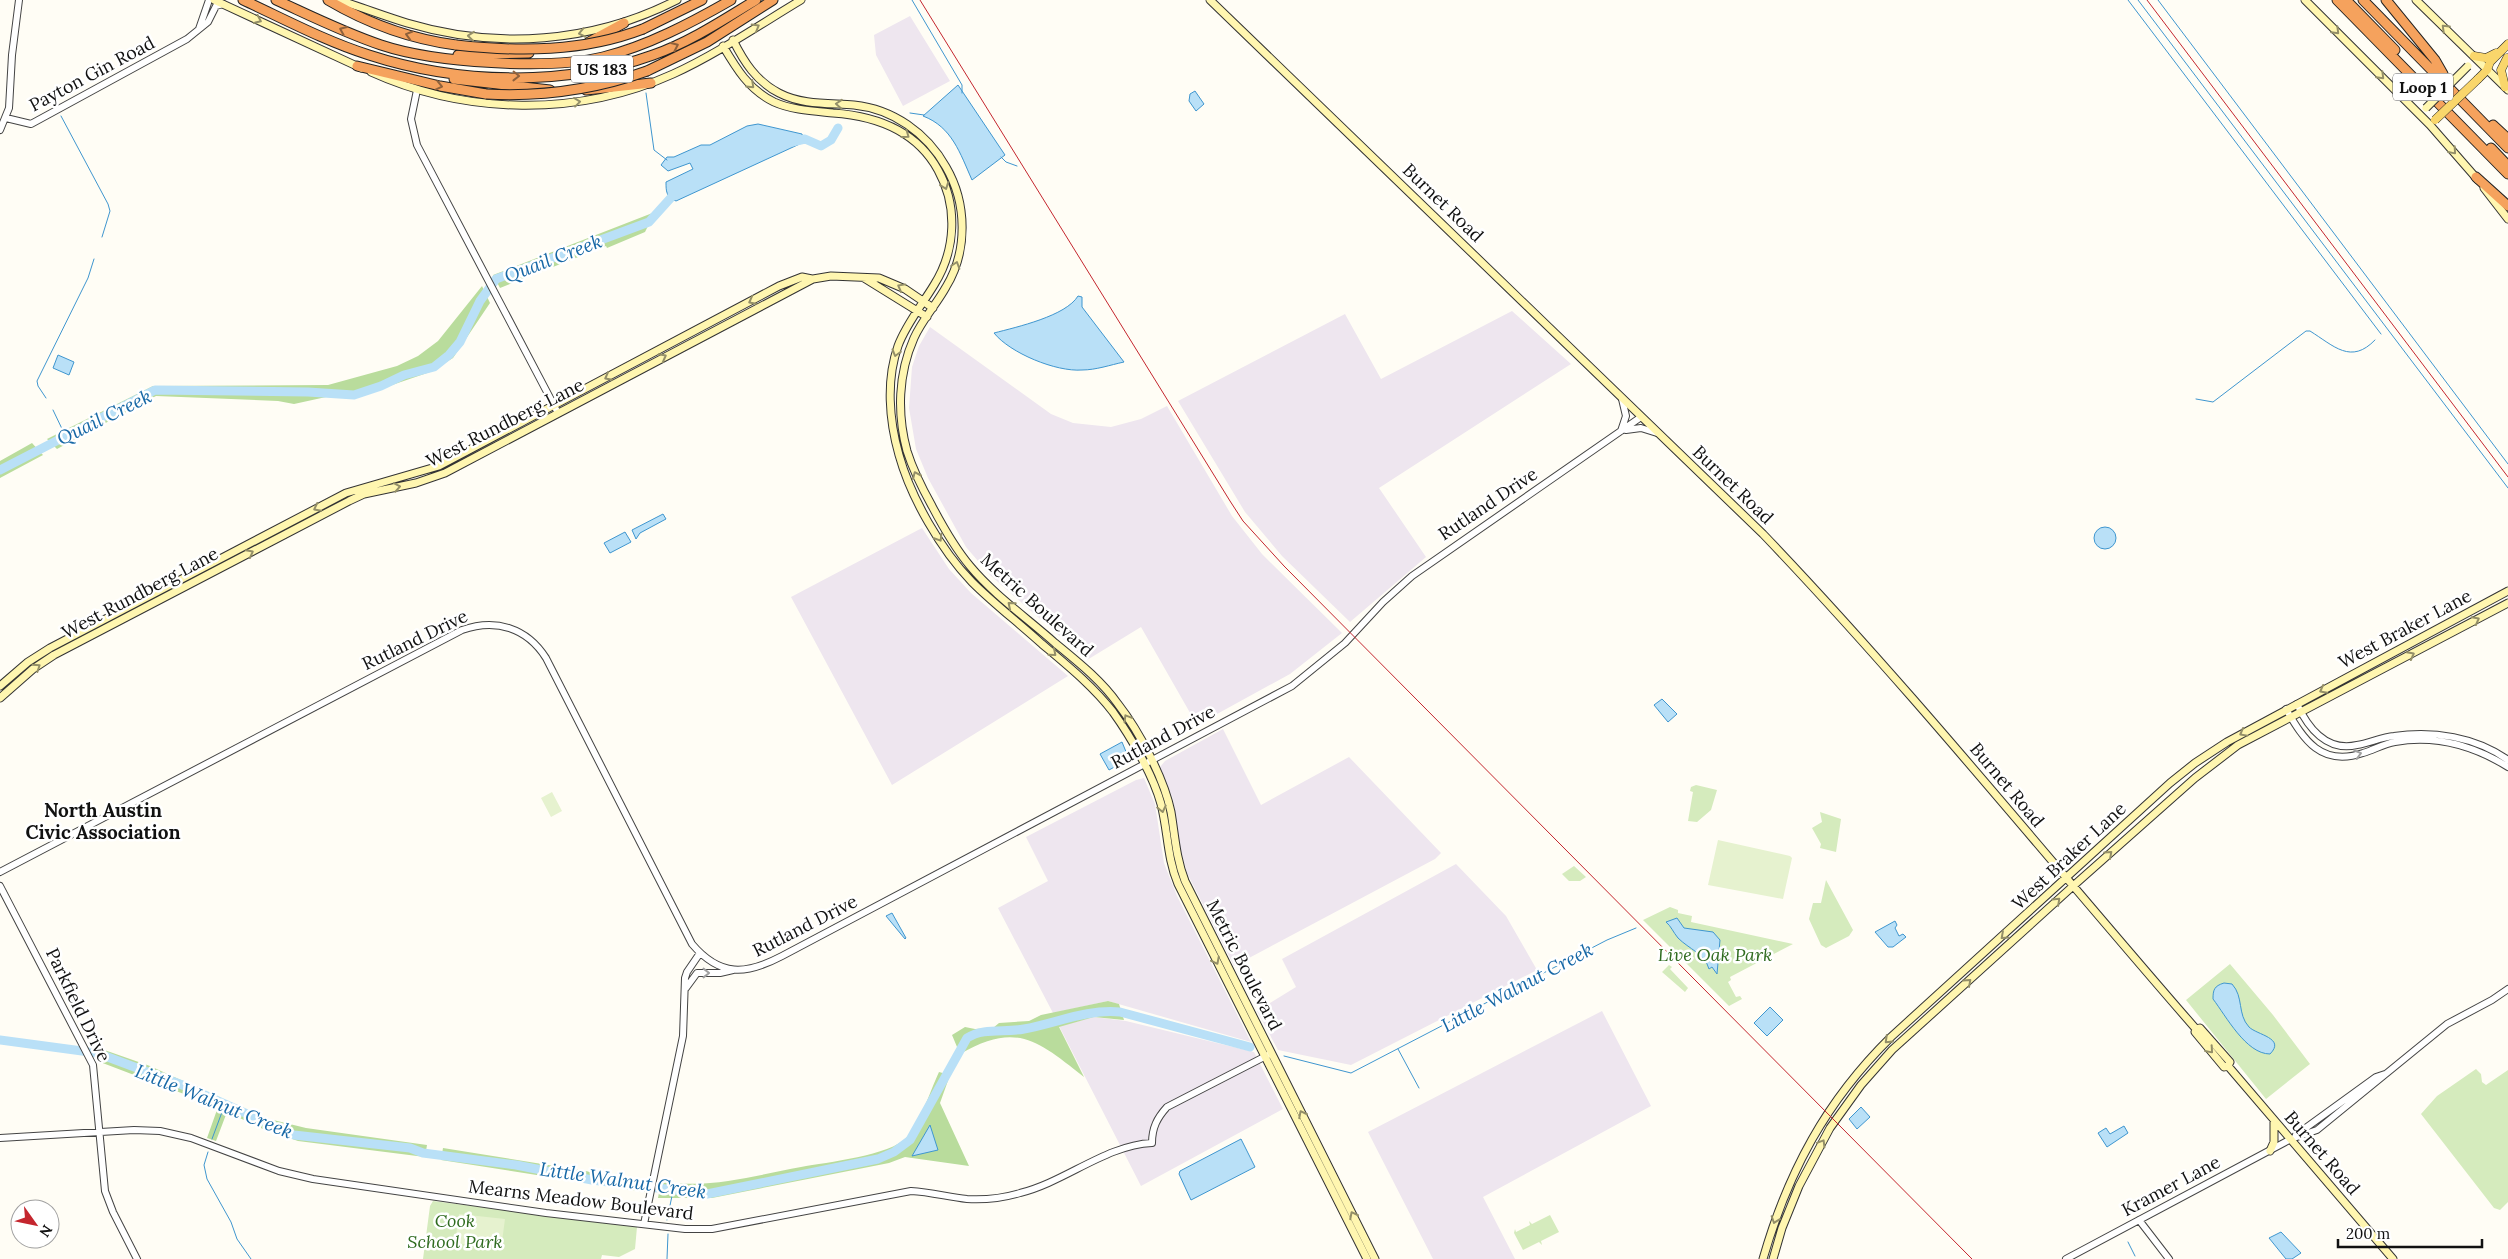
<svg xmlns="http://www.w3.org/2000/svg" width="2508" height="1259" font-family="Lora,serif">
  <rect width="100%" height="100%" fill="#fffdf5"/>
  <path fill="#eee6ef" d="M910 16 950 81 903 106 876 55 874 35Z
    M1512 311 1571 364 1379 488 1426 557 1350 622 1282 556 1245 512 1178 401 1345 314 1381 379Z
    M930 327 1051 414 1073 423 1111 427 1141 419 1167 406 1232 516 1262 554 1342 633 1290 674 1197 725 1141 627 1087 660 990 575 966 547 928 478 916 449 909 408 912 367 919 346Z
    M922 528 949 569 971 593 1068 676 892 785 791 597Z
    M1223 729 1261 805 1349 757 1441 853 1435 859 1234 966 1187 873 1180 847 1173 799 1160 767 1165 761Z
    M1144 778 1155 804 1164 863 1177 896 1251 1042 1108 1001 1053 1013 998 908 1048 881 1026 837 1136 780Z
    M1456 864 1506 916 1537 970 1351 1065 1278 1050 1257 1011 1296 987 1282 959Z
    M1602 1011 1651 1106 1483 1197 1515 1259H1433L1368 1132Z
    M1094 1017 1126 1021 1254 1052 1283 1109 1141 1186 1059 1026Z"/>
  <path fill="#d5ebbd" d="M1696 785 1717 790 1711 810 1697 822 1688 821 1693 792 1690 791 1691 787Z
    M1820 812 1841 819 1836 852 1820 848 1821 844 1812 828 1822 822Z
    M1574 866 1586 877 1580 881H1569L1562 874Z
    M1826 880 1853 930 1849 936 1826 948 1821 945 1809 919 1813 903H1821Z
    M1670 907 1678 910V913L1692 916 1691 922 1793 944 1730 977 1731 980 1728 982 1736 997 1740 996 1742 999 1729 1006 1643 920Z
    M2230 964 2273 1015 2310 1064 2266 1099 2186 1000Z
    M1669 965 1672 967 1670 969 1688 988 1685 992 1662 972Z
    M2476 1069 2481 1074 2482 1082 2486 1085 2508 1070V1202L2500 1210 2494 1208 2421 1114 2437 1096Z
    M433 1201 637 1227 635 1249 619 1257 602 1255 601 1259H423L430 1206Z
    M1550 1215 1559 1232 1541 1241 1542 1245 1539 1242 1523 1250 1514 1233 1515 1229 1516 1232 1530 1225 1529 1221 1532 1224Z"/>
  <path fill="#b9dc9c" d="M655 212 645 232 607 248 606 246 500 288 493 275Z
    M482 286 490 303 453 358 430 372 360 396 326 397 294 404 278 401 156 396 57 449 47 439 153 386 328 385 397 366 418 356 438 341Z
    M32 443 43 455 0 478V461Z
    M1108 1001 1119 1004 1124 1020 1094 1017 1059 1027 1084 1077C1038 1041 1017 1021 960 1054L952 1035 965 1027 975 1029 993 1028 999 1023 1029 1021 1041 1015Z
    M93 1046 150 1066 265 1118 306 1128 427 1145 425 1157 298 1141 263 1129 227 1112 216 1141 207 1138 218 1107 100 1062Z
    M939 1072 950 1075 940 1103 969 1166 905 1157 889 1163 712 1198H658L661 1181C708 1190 756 1175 801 1167 827 1162 890 1156 907 1137 921 1122 930 1091 939 1072Z
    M443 1148 647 1181 645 1192 441 1160Z"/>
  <path fill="#e6f2cf" d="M552 792 562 811 551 817 541 798Z
    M1718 840 1790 856 1792 858 1783 899 1708 885Z
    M459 1214 505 1219 501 1249 455 1243Z"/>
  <path fill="#b9e0f7" stroke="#3f96cf" d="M958 85 1005 155 972 180C960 153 952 127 923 116Z
    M1195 91 1204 104 1196 111 1189 101 1190 94Z
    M758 124 802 134 804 142 676 201C666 197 666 191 666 182L693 169 690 163 668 171 661 165 667 157H674L701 145H710L747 126Z
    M1078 296 1082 297V307L1124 362C1110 365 1096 370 1082 370 1056 372 1010 353 994 333 1017 327 1066 316 1078 296Z
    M58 355 74 362 69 375 53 368Z
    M663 514 666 519 640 533 636 539 632 530Z
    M2094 538a11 11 0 1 1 22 0a11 11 0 1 1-22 0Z
    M625 532 631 542 610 553 604 543Z
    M1662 699 1677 714 1668 722 1654 705Z
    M1122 742 1129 759 1109 770 1100 754Z
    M892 913 906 938 905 939 886 916Z
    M1677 918 1684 928 1713 932 1720 940 1717 974 1712 967 1709 969C1705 954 1689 949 1678 938 1673 932 1671 926 1666 922Z
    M1895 921 1897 925 1895 928 1899 936 1903 934 1906 937 1893 947H1888L1875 932Z
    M2224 983 2232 984C2244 997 2237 1014 2249 1027 2257 1035 2286 1038 2270 1054 2246 1054 2226 1016 2213 999 2213 990 2214 986 2224 983Z
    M1770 1007 1783 1020 1767 1036 1754 1023Z
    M1861 1107 1870 1117 1857 1129 1849 1119Z
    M930 1125 938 1150 912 1156Z
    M2124 1126 2128 1133 2107 1147 2098 1133 2106 1128 2110 1134Z
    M1241 1139 1255 1167 1191 1200 1179 1174 1180 1171Z
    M2281 1232 2301 1253 2292 1259H2286L2269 1238Z"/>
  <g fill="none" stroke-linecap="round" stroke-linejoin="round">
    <path stroke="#3f96cf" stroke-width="1" d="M912 0 962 85V93
      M2128 0 2381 334
      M2138 0 2508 488
      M2158 0 2508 464
      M646 93 654 150 667 160
      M910 113 924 115
      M61 116 108 204 110 211 102 237
      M1001 157 1006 162 1017 166
      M46 398 38 386 37 381 88 278 94 259
      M2196 399 2213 402 2306 331H2310C2334 346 2351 365 2375 340
      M53 410 64 433V437
      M1398 1049 1419 1088
      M1284 1056 1351 1073 1607 940 1636 928
      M212 1139 225 1104
      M208 1152 204 1165 207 1179 231 1222 237 1239 251 1259
      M667 1220 673 1191
      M2128 1242 2135 1256
      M667 1259 668 1234"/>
    <path stroke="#b9e0f7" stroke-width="9" d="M792 142 805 139 821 146 831 140 838 128
      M0 470 155 390 308 392 354 395 381 386 404 375 434 367 449 355 460 342 480 301 496 279 649 222 677 191
      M0 1040 97 1053 185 1086 294 1135 410 1148 423 1153 516 1165 592 1180 707 1194 878 1159 894 1152 910 1140 967 1038C984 1027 1005 1033 1024 1029 1057 1023 1086 1009 1120 1012L1250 1047"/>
    <defs>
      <path id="tertiary" d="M199 29 209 0
        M417 90 411 119 417 145 558 413
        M6 118 31 124 187 39 208 22 216 6 223 4
        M0 130 9 108 12 55 19 0
        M1626 430 1641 428 1657 433
        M1621 431 1626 416 1622 399
        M2297 704C2308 728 2327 752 2357 745 2369 743 2382 737 2394 736 2433 730 2476 737 2508 760
        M2286 709C2304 740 2321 767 2363 753 2374 750 2383 744 2395 742 2435 735 2474 746 2508 767
        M0 872 462 630C496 618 527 628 546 658L692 944C720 977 746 975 782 956L1292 686 1345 643 1383 602 1412 576 1641 417
        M0 886 93 1065 105 1191 113 1212 137 1259
        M686 988 697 973H720L733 970
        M2296 1135 2376 1077 2385 1074
        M0 1138 134 1130 160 1131 191 1138 279 1171 313 1179 546 1213 685 1229H712L911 1191C931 1192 948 1197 967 1199 985 1200 1003 1198 1020 1193 1065 1182 1106 1145 1152 1143 1152 1128 1157 1118 1167 1107L1268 1055
        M2139 1220 2169 1259
        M644 1224 683 1036 685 978 687 972 700 953
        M2066 1259 2291 1139 2317 1130 2447 1024 2492 1000 2508 989"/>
      <path id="secondary" d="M214 0 361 68
        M338 0C361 7 384 16 407 23 497 50 593 43 677 0
        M1210 0 1763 534C1915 693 2052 864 2196 1029L2195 1032 2224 1067 2228 1066 2393 1259
        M2305 0 2430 125 2478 180
        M2416 0 2508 90
        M733 40C744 62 756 81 779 93 802 105 829 103 854 105 893 109 927 133 946 167 967 203 968 251 946 287 936 305 922 320 914 338 898 374 897 414 907 451 913 470 922 488 932 506 943 527 954 547 970 566 994 595 1027 618 1055 643 1078 662 1101 680 1118 704 1139 731 1164 778 1171 812 1175 836 1176 858 1185 881L1375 1259
        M723 46C736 68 749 90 774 102 792 110 813 111 833 113 876 116 916 130 938 170 958 206 956 250 934 285 922 305 906 324 898 346 886 380 889 420 899 455 911 498 941 550 972 582 994 604 1019 623 1042 644 1067 665 1093 686 1113 712 1131 737 1153 775 1161 804 1168 831 1167 858 1178 884L1367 1259
        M371 72C466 115 578 117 673 74 715 55 761 24 801 0
        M2484 188 2508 219
        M864 278 927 317
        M0 686 28 662 50 648 346 493 439 466 779 286 802 277 812 279
        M0 698 33 669 54 655 349 501 364 494 416 483 445 473 813 279 831 276 879 278 905 289 933 308
        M2196 1029 2200 1028 2230 1062 2228 1066
        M2270 1151 2274 1142V1120
        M1763 1259C1788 1172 1826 1101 1891 1037L2170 783 2195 763 2227 742 2508 591
        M1773 1259 1782 1228 1799 1186 1830 1128 1861 1085 1892 1050 2072 887 2195 778 2238 745 2508 603"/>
      <path id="primary" d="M2474 56 2486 58 2496 53
        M2478 79 2487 70 2490 62 2508 44
        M2505 87 2501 70 2507 58"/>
      <path id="motorway" d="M243 0C284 19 325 41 369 55 458 84 564 87 653 55 690 42 723 20 756 0
        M276 0C311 16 345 33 381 45 435 63 548 70 603 57 647 46 691 23 731 0
        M328 0C367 23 411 39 456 45
        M2337 0 2508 174
        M2346 0 2395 50
        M2363 0 2508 148
        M2386 0 2435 60 2443 74
        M643 29 702 0
        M589 42 624 23
        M458 55 529 53
        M357 66 440 86 486 94
        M647 71 707 42 773 0
        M454 79 550 90
        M586 90 651 83
        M2493 125 2508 139
        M2491 148 2508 166
        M2476 177 2508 206"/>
    </defs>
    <use href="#tertiary" stroke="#444" stroke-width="8"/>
    <use href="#secondary" stroke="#333" stroke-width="9"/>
    <use href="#primary" stroke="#222" stroke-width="9"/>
    <use href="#motorway" stroke="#222" stroke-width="11"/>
    <use href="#tertiary" stroke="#fff" stroke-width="6"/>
    <use href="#secondary" stroke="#fff6b0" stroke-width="7"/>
    <use href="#primary" stroke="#f9d66b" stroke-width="8"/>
    <use href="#motorway" stroke="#f5a25d" stroke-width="9"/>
    <path stroke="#c4262e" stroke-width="1" d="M920 0 1230 501 1243 521 1284 566 1972 1259
      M2147 0 2508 477"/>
    <defs>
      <path id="secondary-bridge" d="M2426 108 2468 66"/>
      <path id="primary-bridge" d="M2435 120 2478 79"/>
      <path id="motorway-bridge" d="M456 45C519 52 583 52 643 29
        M486 94C542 97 594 90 647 71"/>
    </defs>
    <use href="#secondary-bridge" stroke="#333" stroke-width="9" stroke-linecap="butt"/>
    <use href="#primary-bridge" stroke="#222" stroke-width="9" stroke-linecap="butt"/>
    <use href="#motorway-bridge" stroke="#222" stroke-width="11" stroke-linecap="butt"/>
    <use href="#secondary-bridge" stroke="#fff6b0" stroke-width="7"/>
    <use href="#primary-bridge" stroke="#f9d66b" stroke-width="8"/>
    <use href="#motorway-bridge" stroke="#f5a25d" stroke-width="9"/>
  </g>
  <defs><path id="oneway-chevron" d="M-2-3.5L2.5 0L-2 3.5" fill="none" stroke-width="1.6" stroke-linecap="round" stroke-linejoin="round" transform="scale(1.25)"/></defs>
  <g stroke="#948f68">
    <use href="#oneway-chevron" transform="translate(258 20) rotate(25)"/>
    <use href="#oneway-chevron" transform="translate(756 27) rotate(-30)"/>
    <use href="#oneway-chevron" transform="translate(2445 28) rotate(-136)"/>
    <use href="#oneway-chevron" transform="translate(2336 31) rotate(45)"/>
    <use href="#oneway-chevron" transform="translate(582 33) rotate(168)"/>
    <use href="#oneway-chevron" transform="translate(471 36) rotate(-174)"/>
    <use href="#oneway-chevron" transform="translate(2381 76) rotate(45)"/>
    <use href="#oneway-chevron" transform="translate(751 85) rotate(43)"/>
    <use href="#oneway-chevron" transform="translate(577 102) rotate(-7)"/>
    <use href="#oneway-chevron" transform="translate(839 104) rotate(-176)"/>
    <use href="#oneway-chevron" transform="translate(906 135) rotate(36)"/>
    <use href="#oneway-chevron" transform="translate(2453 151) rotate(49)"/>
    <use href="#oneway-chevron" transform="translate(945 186) rotate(70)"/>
    <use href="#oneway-chevron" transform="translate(956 265) rotate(-72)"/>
    <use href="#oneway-chevron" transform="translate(901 287) rotate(-151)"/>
    <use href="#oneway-chevron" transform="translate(752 301) rotate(152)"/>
    <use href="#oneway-chevron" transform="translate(896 353) rotate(106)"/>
    <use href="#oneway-chevron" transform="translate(663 357) rotate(-28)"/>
    <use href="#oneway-chevron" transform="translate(608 377) rotate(152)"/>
    <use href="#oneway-chevron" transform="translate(916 475) rotate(-114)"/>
    <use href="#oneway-chevron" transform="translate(397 487) rotate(-11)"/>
    <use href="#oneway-chevron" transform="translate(317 508) rotate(153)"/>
    <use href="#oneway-chevron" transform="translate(939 538) rotate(58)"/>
    <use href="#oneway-chevron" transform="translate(250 553) rotate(-28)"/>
    <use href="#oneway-chevron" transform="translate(1011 605) rotate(-140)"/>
    <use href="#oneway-chevron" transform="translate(2476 620) rotate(-28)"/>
    <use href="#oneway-chevron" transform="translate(1053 653) rotate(41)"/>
    <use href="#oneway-chevron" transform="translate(2411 655) rotate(-28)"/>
    <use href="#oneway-chevron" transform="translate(37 667) rotate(-34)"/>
    <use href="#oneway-chevron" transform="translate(2323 690) rotate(152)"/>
    <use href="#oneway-chevron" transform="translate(1127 718) rotate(-121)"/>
    <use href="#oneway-chevron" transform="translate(2243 733) rotate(151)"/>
    <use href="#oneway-chevron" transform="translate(1162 809) rotate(77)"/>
    <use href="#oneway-chevron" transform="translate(2109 854) rotate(-42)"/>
    <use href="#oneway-chevron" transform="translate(2057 901) rotate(-43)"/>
    <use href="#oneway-chevron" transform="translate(2004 936) rotate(138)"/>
    <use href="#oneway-chevron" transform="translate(1216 961) rotate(63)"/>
    <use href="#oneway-chevron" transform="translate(1968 982) rotate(-42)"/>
    <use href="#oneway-chevron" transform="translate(1888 1040) rotate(136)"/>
    <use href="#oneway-chevron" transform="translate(2210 1050) rotate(49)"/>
    <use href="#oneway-chevron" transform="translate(1302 1114) rotate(-117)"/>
    <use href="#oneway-chevron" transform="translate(1822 1143) rotate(-59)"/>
    <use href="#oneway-chevron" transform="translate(1353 1215) rotate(-117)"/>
    <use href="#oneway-chevron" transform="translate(1775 1220) rotate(109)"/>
  </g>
  <g stroke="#8e613b">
    <use href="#oneway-chevron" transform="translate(343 30) rotate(-157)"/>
    <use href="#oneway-chevron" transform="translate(409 35) rotate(-164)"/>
    <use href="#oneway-chevron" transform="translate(675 46) rotate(-25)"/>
    <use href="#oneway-chevron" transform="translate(516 76) rotate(1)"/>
    <use href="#oneway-chevron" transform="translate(439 86) rotate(13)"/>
  </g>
  <g stroke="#a0a0a0">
    <use href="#oneway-chevron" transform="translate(2358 754) rotate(-16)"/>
    <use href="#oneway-chevron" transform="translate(706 973)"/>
  </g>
  <g text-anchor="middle" stroke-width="5" stroke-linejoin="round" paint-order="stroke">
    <g fill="#fff" stroke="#585858" stroke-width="1">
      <rect x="571" y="55.5" width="62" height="27" rx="4"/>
      <rect x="2393" y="73.5" width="60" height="27" rx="4"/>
    </g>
    <g font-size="16" font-weight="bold" fill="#111">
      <text x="602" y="75">US 183</text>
      <text x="2423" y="93">Loop 1</text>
    </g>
    <g font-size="18" fill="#111" stroke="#fff">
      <text transform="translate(92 74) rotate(-28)" y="6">Payton Gin Road</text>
      <text transform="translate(1443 203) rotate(44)" y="6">Burnet Road</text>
      <text transform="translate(505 423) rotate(-27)" y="6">West Rundberg Lane</text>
      <text transform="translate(1733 485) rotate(44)" y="6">Burnet Road</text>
      <text transform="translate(1488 504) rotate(-34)" y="6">Rutland Drive</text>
      <text transform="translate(140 593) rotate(-28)" y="6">West Rundberg Lane</text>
      <text transform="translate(1037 605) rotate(42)" y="6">Metric Boulevard</text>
      <text transform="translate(2405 629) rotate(-28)" y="6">West Braker Lane</text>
      <text transform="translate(415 640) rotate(-26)" y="6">Rutland Drive</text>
      <text transform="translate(1163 737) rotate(-28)" y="6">Rutland Drive</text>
      <text transform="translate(2007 785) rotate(50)" y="6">Burnet Road</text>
      <text transform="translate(2069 856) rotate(-43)" y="6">West Braker Lane</text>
      <text transform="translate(805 926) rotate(-27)" y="6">Rutland Drive</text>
      <text transform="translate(1244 965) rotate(63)" y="6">Metric Boulevard</text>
      <text transform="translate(78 1005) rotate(64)" y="6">Parkfield Drive</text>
      <text transform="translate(2322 1153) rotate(49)" y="6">Burnet Road</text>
      <text transform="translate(2171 1186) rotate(-28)" y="6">Kramer Lane</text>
      <text transform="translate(581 1200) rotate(7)" y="6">Mearns Meadow Boulevard</text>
    </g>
    <g font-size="18" font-style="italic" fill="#2f6b1f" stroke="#fff">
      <text x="1715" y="961">Live Oak Park</text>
      <text x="455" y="1227">Cook<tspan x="455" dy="21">School Park</tspan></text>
    </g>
    <g font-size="19" font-style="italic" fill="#1768a6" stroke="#fff">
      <text transform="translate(553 258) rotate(-21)" y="7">Quail Creek</text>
      <text transform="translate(104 417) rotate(-26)" y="7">Quail Creek</text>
      <text transform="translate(1517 987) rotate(-28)" y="7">Little Walnut Creek</text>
      <text transform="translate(214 1101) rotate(22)" y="7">Little Walnut Creek</text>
      <text transform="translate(623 1180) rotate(8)" y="7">Little Walnut Creek</text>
    </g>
    <g font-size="19" font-weight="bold" fill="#111" stroke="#fff">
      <text x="103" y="817">North Austin<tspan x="103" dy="22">Civic Association</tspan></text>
    </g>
  </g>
  <g transform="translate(35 1224) rotate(123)"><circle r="24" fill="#ffffff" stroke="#a0a0a0"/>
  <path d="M0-4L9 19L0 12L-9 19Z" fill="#c4262e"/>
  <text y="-8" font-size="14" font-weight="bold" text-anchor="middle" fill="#111111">N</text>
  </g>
  <path d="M2338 1239v8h144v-8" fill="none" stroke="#111111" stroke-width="2.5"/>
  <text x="2346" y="1239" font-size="15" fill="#111111" stroke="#ffffff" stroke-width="4" paint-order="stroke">200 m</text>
</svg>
